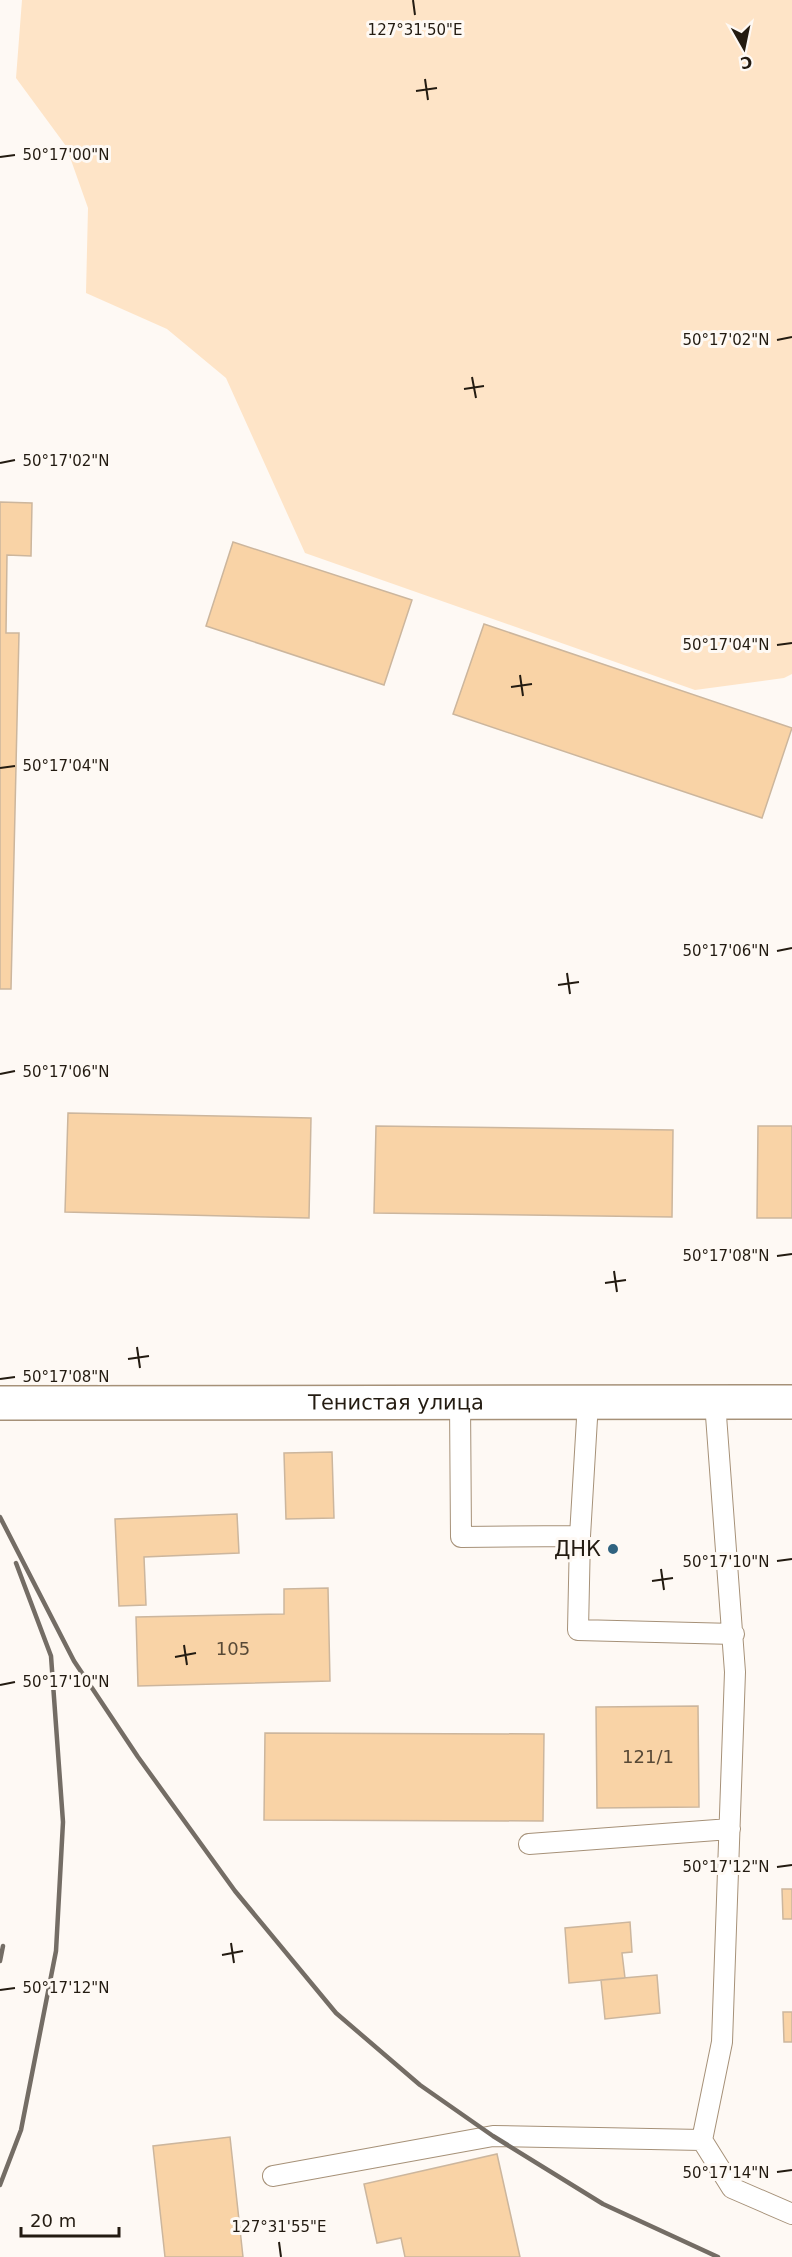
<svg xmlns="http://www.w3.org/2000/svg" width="792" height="2257" font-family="'DejaVu Sans',sans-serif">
  <rect width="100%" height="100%" fill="#fef9f4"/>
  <path fill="#fee4c7" d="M22 0H792V674L784 678 695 690 305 553 226 378 167 329 86 293 88 208 66 146 16 78Z"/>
  <path fill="#f9d3a6" stroke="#ccb69d" stroke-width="1.5" d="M0 502 32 503 31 556 7 555 6 633H19L11 989H0Z
    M233 542 412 600 384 685 206 626Z
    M484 624 792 728 762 818 453 714Z
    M68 1113 311 1118 309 1218 65 1212Z
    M376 1126 673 1130 672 1217 374 1213Z
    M758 1126H792V1218H757Z
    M332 1452 334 1518 286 1519 284 1453Z
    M237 1514 239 1553 144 1557 146 1605 119 1606 115 1519Z
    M328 1588 330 1681 138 1686 136 1617 284 1614V1589Z
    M698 1706 699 1807 597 1808 596 1707Z
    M265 1733 544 1734 543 1821 264 1820Z
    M782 1889H792V1919H783Z
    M630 1922 632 1952 622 1953 625 1978 569 1983 565 1928Z
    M657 1975 660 2013 605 2019 601 1980Z
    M783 2012H792V2042H784Z
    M230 2137 243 2257H165L153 2146Z
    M497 2154 520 2257H405L401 2238 377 2243 364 2184Z"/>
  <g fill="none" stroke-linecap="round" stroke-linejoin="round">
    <defs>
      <path id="service" d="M460 1402 461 1537 580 1536 588 1402
        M715 1402 735 1672 722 2042 702 2140 732 2188 792 2214
        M580 1536 578 1630 734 1634
        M529 1844 730 1829
        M273 2176 493 2136 702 2140"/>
      <g id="secondary">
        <path id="s1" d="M0 1403 792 1402"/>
      </g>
    </defs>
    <use href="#service" stroke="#a69178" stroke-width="22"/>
    <use href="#secondary" stroke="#a69178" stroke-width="36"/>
    <use href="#service" stroke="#fff" stroke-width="20"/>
    <use href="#secondary" stroke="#fff" stroke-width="33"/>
    <path stroke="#746d65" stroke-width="4.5" d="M0 1517 74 1661 138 1757 235 1891 336 2013 420 2085 493 2136 603 2204 718 2257
      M0 1961 3 1946
      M0 2185 21 2130 56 1951 63 1822 51 1656 16 1563"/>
  </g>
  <path fill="none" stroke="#231b11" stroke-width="2" d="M413 0 415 15M425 79 428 100M416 91 437 88M0 157 15 155M777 340 792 337M472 377 476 398M464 389 484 386M0 463 15 460M777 645 792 643M520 675 523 696M511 687 532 684M0 768 15 766M777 951 792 948M567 973 570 994M558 985 579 982M0 1074 15 1071M777 1256 792 1254M614 1271 617 1292M605 1283 626 1280M137 1347 140 1368M128 1359 149 1356M0 1379 15 1377M777 1561 792 1559M661 1569 664 1590M652 1581 673 1578M184 1645 187 1665M175 1657 196 1653M0 1685 15 1682M777 1867 792 1865M231 1943 234 1963M222 1955 243 1951M0 1990 15 1988M777 2172 792 2170M279 2242 281 2257"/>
  <circle fill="#306380" stroke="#fef9f4" stroke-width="2" cx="613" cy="1549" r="6"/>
  <g text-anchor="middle" stroke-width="6" stroke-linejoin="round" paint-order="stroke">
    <g font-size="18" fill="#584936">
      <text x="233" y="1655">105</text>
      <text x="648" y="1763">121/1</text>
    </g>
    <g font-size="21" fill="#231b11" stroke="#fef9f4">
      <text dy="7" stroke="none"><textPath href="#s1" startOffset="396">Тенистая улица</textPath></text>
    </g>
    <g font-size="21" fill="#231b11" stroke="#fef9f4" text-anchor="end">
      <text x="601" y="1556">ДНК</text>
    </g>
  </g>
  <g font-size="15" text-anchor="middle" fill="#231b11" stroke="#fef9f4" stroke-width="6" stroke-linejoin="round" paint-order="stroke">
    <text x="415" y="35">127°31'50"E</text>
    <text x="66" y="160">50°17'00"N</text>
    <text x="726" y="345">50°17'02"N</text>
    <text x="66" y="466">50°17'02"N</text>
    <text x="726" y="650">50°17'04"N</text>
    <text x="66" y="771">50°17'04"N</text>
    <text x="726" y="956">50°17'06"N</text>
    <text x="66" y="1077">50°17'06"N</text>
    <text x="726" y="1261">50°17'08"N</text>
    <text x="66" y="1382">50°17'08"N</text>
    <text x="726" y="1567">50°17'10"N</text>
    <text x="66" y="1687">50°17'10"N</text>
    <text x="726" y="1872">50°17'12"N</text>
    <text x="66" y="1993">50°17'12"N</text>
    <text x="726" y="2178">50°17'14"N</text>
    <text x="279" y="2232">127°31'55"E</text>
  </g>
  <g transform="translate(744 48) rotate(171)" stroke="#fef9f4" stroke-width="4.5" paint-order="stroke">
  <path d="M0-4.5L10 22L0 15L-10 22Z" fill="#231b11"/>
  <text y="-9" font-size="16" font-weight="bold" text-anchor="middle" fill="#231b11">С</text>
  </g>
  <path d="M21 2227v9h98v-9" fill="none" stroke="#231b11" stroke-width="3"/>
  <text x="30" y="2227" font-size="18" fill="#231b11" stroke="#fef9f4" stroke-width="4.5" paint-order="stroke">20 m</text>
</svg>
